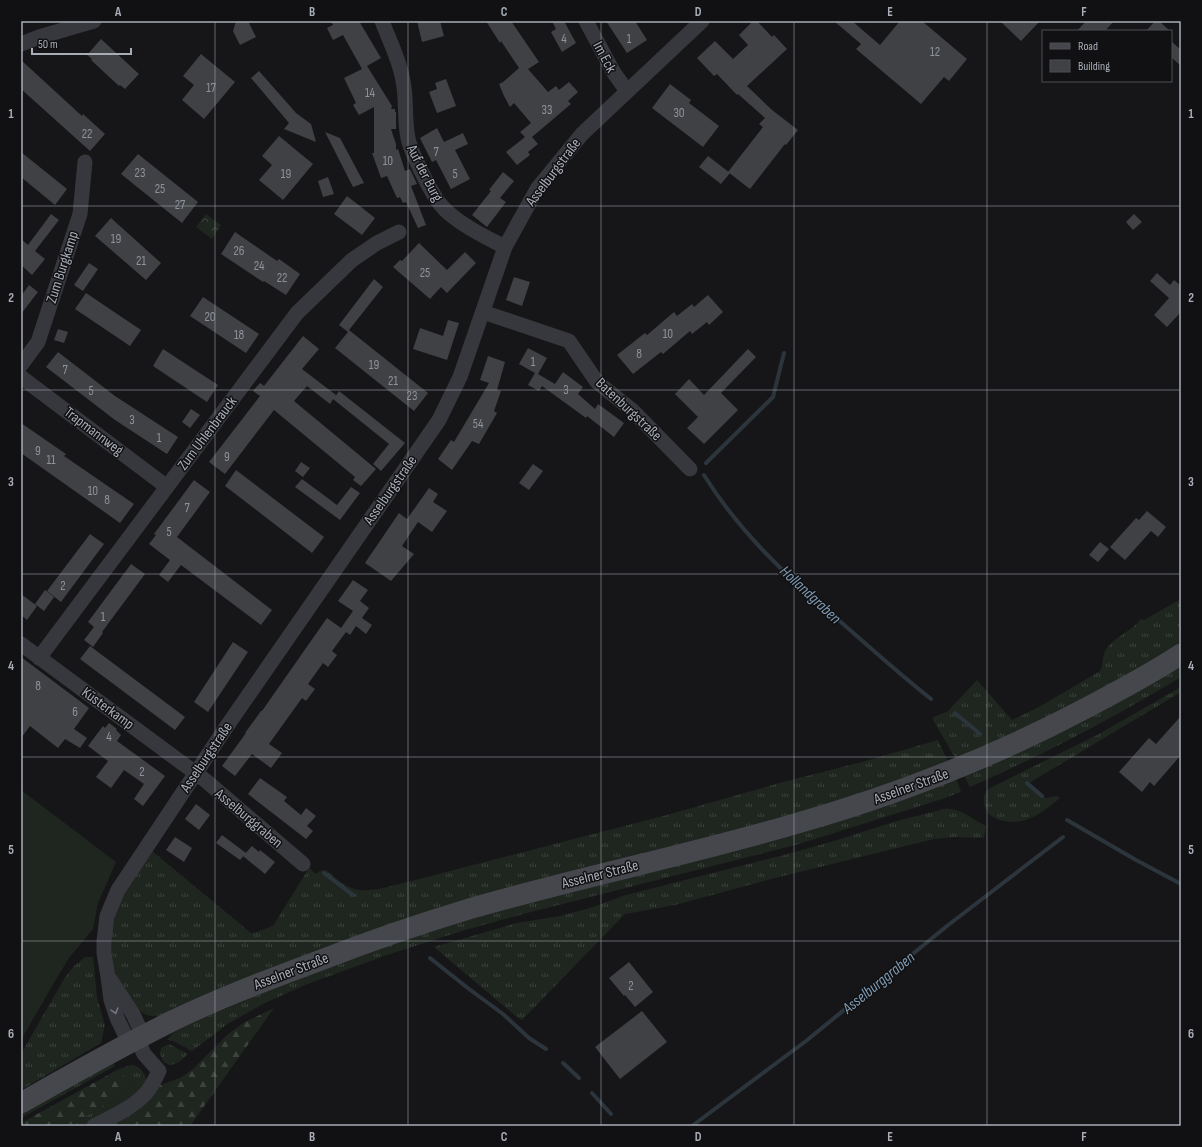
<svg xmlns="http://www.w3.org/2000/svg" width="1202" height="1147" font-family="'Sofia Sans Condensed',sans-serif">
  <defs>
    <pattern id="grass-tufts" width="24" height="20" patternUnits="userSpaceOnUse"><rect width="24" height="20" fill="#1e261f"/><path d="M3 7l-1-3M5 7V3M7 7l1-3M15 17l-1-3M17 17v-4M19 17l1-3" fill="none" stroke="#3c433d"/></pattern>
    <pattern id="forest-firs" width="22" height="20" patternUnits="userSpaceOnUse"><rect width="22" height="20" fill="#1e261f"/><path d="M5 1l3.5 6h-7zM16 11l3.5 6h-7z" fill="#3c433d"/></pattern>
    <pattern id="park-crowns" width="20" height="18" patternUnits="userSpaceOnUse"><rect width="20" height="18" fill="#1e261f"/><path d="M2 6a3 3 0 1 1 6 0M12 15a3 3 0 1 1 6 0" fill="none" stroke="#3c433d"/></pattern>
  </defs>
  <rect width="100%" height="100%" fill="#161618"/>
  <path fill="url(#grass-tufts)" d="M1181 599V645L1126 678 957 761 933 720V717L947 712 977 680 1012 720 1039 707 1100 671C1104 664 1101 656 1107 648 1116 636 1132 631 1141 619L1144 620Z
    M1181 662V677C1113 718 1043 755 970 787L963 774Z
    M1181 687V692L1029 783 1046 798 1057 796 1060 798C1051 806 1039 815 1028 819 1013 825 984 822 984 801 983 795 986 791 990 788L1099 734Z
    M938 740 949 764 898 783 161 1015C145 1019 140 1012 132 1000 127 993 121 986 118 979 114 972 113 961 112 952 109 909 129 885 152 851L251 933H253L273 926 309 868 316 874 320 871 326 870C334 876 344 887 355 889 364 892 375 889 384 888L667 815 783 782 862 762Z
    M956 778 961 792 939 800 799 844 523 914 462 931 387 955 305 985 265 1003 229 1023 192 1051 173 1041 167 1040 173 1033 192 1023 359 952Z
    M944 809C961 807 972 820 986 826L984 838 954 837 934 839 771 879 675 905 625 914 522 1020 518 1018 434 947 517 923 560 916 590 908 626 895 784 855 834 841 897 821Z
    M85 957H93L97 998 105 1025 101 1043 21 1090V1054L64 979 73 967Z
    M169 1044 188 1054C184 1057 181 1061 177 1063 166 1069 158 1058 161 1048Z
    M113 1063 115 1066 21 1118V1114Z
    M131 1065C142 1066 147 1076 147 1086L109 1113 86 1126H68L118 1097 131 1087 119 1069Z"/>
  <path fill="url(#forest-firs)" d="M274 1008 190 1126H101L158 1086 180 1078 192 1070 227 1035 245 1022Z
    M119 1069 131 1087 118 1097 68 1126H21V1123Z"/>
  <path fill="url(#park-crowns)" d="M206 214 221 225 212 239 196 227Z"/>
  <path fill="#1e261f" d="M21 790 116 862 98 903 93 929 69 958 55 981 21 1040Z"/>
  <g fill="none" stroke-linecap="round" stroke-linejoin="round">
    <path stroke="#2c353c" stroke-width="4" d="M706 463 773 397 784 353
      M704 475C738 530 785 575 834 616 866 644 898 673 931 699
      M955 713 980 734
      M1027 783 1042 796
      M1067 820 1136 860 1181 884
      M324 873 353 895
      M430 958 469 989 503 1014 529 1038 546 1049
      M563 1063 579 1078
      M592 1093 611 1114
      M692 1126 806 1041 947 926 1063 837"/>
  </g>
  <path fill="#404145" d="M236 21H248L256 37 240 45 233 31Z
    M331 21H359L381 58 367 66 392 106 391 109H395V112H396V129H391L396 144V150L398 149 405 171 410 169 417 184 411 186 426 225 418 228 406 202 403 203 400 197 397 198 387 176 381 178 372 153H374V107L359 115 353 105 356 103 344 78 362 69 343 35 333 40 327 28 333 25Z
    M417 21H440L444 36 422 42Z
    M486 21H511L539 62 528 69 548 92 556 86 559 90 569 82 578 92 568 101 571 104 532 137 538 144 528 152 530 155 517 165 506 152 525 137 520 132 531 123 514 103 510 107 504 96 499 84 503 82 519 68 501 41 500 43Z
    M552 21H564L576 43 562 52 551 32 556 29Z
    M606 21H635L647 40 627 53Z
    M753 21H757L772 37 774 35 787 49 747 86 772 110 798 130 786 145 785 144 750 189 728 172 763 127 759 124 765 118 738 94 737 95 717 74 714 76 697 58 715 41 733 59 748 45 739 35Z
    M834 21H852L880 45 900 21H922L967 59 949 81 944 77 921 104 856 49 861 44Z
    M1000 21H1040L1021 41Z
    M1086 21H1114L1105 31H1077Z
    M1155 21H1159L1170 31H1146Z
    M101 39 139 74 125 89 120 85 119 86 91 60 92 59 87 55Z
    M1171 41 1181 50V66L1171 57Z
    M201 54 235 82 204 119 182 100 194 85 183 76Z
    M21 60 82 116 83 114 105 134 90 151 21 89Z
    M259 71 296 113 311 124 316 142 284 129 289 123 251 78Z
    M446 79 456 106 437 113 429 92 437 89 435 83Z
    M670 84 691 100 689 103 719 126 703 147 652 108Z
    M437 128 444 142 463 133 468 144 455 150 470 179 451 189 436 160 432 162 420 138Z
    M325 132 340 138 364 183 353 187Z
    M279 136 313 164 283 200 259 180 272 165 262 156Z
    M21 152 67 189 55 205 21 177Z
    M138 154 198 202 182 223 121 174Z
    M708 156 730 173 721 184 699 167Z
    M503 172 514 181 500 198 506 202 487 227 472 215 491 191 489 190Z
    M328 177 334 194 323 197 318 181Z
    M347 196 375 218 362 235 334 214Z
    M51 214 59 220 35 251 45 259 32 275 21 265V239L28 245Z
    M1134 214 1142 222 1133 230 1126 222Z
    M111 218 161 263 146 280 95 236Z
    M235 232 277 261 279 259 300 274 286 295 264 281 263 282 221 254Z
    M419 243 447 270 465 252 476 263 447 293 441 287 430 299 393 267 400 260 402 261Z
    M89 263 98 269 83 291 74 285Z
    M1157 273 1170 285 1174 280 1180 285H1181V312L1167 327 1154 315 1169 298 1150 281Z
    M514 277 530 282 522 306 506 300Z
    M374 279 383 287 349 330 428 393 414 411 335 348 348 332 339 325Z
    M29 285 38 292 21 314V296Z
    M86 293 141 330 130 346 75 309Z
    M708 295 723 312 709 325 707 322 692 334 690 331 663 354 661 352 633 374 617 355 645 333 647 335 674 312 677 316 692 304 694 307Z
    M203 297 259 334 246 353 190 316Z
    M448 320 459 323 447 360 413 349 420 328 443 336Z
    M58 329 68 332 64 343 54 340Z
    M303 336 319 349 302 369 336 395 335 397 339 391 405 443 381 471 373 464 389 444 333 399 330 404 307 386 294 401 376 469 361 486 353 480 355 477 274 410 225 474 209 462 260 396 253 391 260 383 264 386Z
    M528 348 547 358 538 374 555 384 563 372 583 387 578 394 595 409 598 404 624 423 614 437 587 416 586 418 542 386 539 391 528 385 535 373 519 364Z
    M163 349 218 385 207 402 153 366Z
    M748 349 756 357 721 393 738 410 704 444 687 428 698 417 675 394 689 379 704 395Z
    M58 352 115 396 178 437 167 454 115 420 46 367Z
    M488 356 505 362 497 390 501 391 494 411 497 413 479 444 472 441 452 470 438 459 451 440 454 442 489 383 480 380Z
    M191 409 200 415 190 428 182 422Z
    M21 423 66 454 64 456 134 504 120 523 21 453Z
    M301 462 310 468 303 477 295 471Z
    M533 464 543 471 529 490 519 483Z
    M236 470 324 537 312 553 225 486Z
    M302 479 337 505 351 487 360 493 340 520 295 487Z
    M194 480 210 492 177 537 272 610 261 625 181 565 168 582 159 575 170 560 149 544 156 535 154 534Z
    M429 488 438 494 433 502 447 511 432 532 418 522 402 546 414 554 391 581 365 563 399 513 407 519Z
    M1147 511 1166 527 1158 537 1151 531 1125 560 1110 547 1136 518 1139 520Z
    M90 534 104 544 61 602 47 591Z
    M1100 542 1109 549 1098 562 1089 555Z
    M131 564 145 574 102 632 103 633 93 647 84 640 94 627 88 622Z
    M353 580 368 590 360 601 369 608 362 618 372 625 366 634 356 626 350 635 346 632 332 651 337 655 328 667 323 663 308 684 315 689 306 701 302 698 269 744 282 753 271 768 252 754 235 776 222 766 246 733H245L261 711H262L327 618 341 628 353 611 338 601Z
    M45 590 54 597 44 611 35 604Z
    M21 594 37 606 27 620 21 615Z
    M233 642 248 652 208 712 194 702Z
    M90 646 185 717 175 730 80 659Z
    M21 657 89 708 74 729 87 738 80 748 65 739 58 748 30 726 21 738Z
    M1181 716V755L1154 786 1150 782 1142 792 1119 772 1149 738 1156 744Z
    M109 723 117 729 116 730 121 735 117 741 165 776 143 806 134 799 144 784 124 770 111 788 96 777 108 761 88 746 103 726 105 728Z
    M260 778 287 797 284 801 301 815 306 808 316 816 307 826 313 831 306 839 248 794Z
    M196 804 210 815 199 830 185 819Z
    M222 835 246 853 240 860 216 843Z
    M175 837 192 848 184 862 166 850Z
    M252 846 259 852 260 850 275 862 265 874 243 856Z
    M629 962 653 992 635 1007 625 995 624 996 609 978Z
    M642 1011 667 1042 620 1079 595 1047Z"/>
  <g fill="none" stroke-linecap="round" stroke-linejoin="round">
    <path stroke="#37383d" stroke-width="15" d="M382 21C389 40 400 61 403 81 407 100 404 119 408 138 410 149 416 159 420 169 426 180 432 194 440 204 453 221 485 237 505 247
      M586 21 614 73 627 91
      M21 44 39 37 94 21
      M483 312 569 341 597 382 632 410 690 469
      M21 365 38 342 80 214 85 162
      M21 377 167 487
      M21 644 205 780 303 864
      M39 658 297 313 352 260 377 243 399 232
      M110 979 133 1014 143 1036
      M129 1043 117 1018 111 1000 108 977 104 953V941L107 916 118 890 227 726 439 420 460 377 505 247 537 189 582 134 702 21
      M94 1126C111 1117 131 1109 144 1095 151 1089 155 1079 159 1071L144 1054 137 1039"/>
    <path stroke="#45474d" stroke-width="21" d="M21 1103C70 1075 120 1047 170 1022 219 998 270 979 321 960 370 941 419 924 469 909 576 878 685 856 791 825 894 796 994 757 1088 707 1120 690 1151 674 1181 654"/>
  </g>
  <defs><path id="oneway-chevron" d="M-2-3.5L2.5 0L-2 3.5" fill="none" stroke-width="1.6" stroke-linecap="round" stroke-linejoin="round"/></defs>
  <use stroke="#757881" href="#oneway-chevron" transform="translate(115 1011) rotate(73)"/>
  <path fill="none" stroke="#a8adb8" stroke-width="1" stroke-opacity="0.55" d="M215 21V1126M408 21V1126M601 21V1126M794 21V1126M987 21V1126M21 206H1181M21 390H1181M21 574H1181M21 757H1181M21 941H1181"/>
  <g text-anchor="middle" stroke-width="3" stroke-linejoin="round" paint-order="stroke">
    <g font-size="13" fill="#8e929b">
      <text x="564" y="43">4</text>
      <text x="629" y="43">1</text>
      <text x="935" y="56">12</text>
      <text x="211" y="92">17</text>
      <text x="370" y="97">14</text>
      <text x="547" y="114">33</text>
      <text x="679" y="117">30</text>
      <text x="87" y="138">22</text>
      <text x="436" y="156">7</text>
      <text x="388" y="165">10</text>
      <text x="140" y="177">23</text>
      <text x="286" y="178">19</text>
      <text x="455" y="178">5</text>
      <text x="160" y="193">25</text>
      <text x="180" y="209">27</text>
      <text x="116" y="243">19</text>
      <text x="239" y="255">26</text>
      <text x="141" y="265">21</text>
      <text x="259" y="270">24</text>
      <text x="425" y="277">25</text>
      <text x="282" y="282">22</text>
      <text x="210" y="321">20</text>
      <text x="668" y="338">10</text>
      <text x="239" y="339">18</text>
      <text x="639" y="358">8</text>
      <text x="533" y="366">1</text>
      <text x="374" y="369">19</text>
      <text x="65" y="374">7</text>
      <text x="393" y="385">21</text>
      <text x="566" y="394">3</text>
      <text x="91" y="395">5</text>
      <text x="412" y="400">23</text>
      <text x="132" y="424">3</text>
      <text x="478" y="428">54</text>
      <text x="159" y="442">1</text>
      <text x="38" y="455">9</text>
      <text x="227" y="461">9</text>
      <text x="51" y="464">11</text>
      <text x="93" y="495">10</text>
      <text x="107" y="504">8</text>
      <text x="187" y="512">7</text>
      <text x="169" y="536">5</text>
      <text x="63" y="590">2</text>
      <text x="103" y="621">1</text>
      <text x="38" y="690">8</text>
      <text x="75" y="716">6</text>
      <text x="109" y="741">4</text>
      <text x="142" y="776">2</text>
      <text x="631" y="990">2</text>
    </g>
    <g font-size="15" fill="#a8adb8" stroke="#111113">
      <text transform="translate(605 57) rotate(62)" y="5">Im Eck</text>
      <text transform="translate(553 172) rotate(-53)" y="5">Asselburgstraße</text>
      <text transform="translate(425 173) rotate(63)" y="5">Auf der Burg</text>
      <text transform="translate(62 267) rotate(-72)" y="5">Zum Burgkamp</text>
      <text transform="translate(629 409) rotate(43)" y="5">Batenburgstraße</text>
      <text transform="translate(94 431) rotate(37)" y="5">Trapmannweg</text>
      <text transform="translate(207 433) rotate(-53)" y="5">Zum Uhlenbrauck</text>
      <text transform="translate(390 490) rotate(-55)" y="5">Asselburgstraße</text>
      <text transform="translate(108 708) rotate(36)" y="5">Küsterkamp</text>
      <text transform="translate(206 757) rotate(-56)" y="5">Asselburgstraße</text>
      <text transform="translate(911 786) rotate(-20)" y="5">Asselner Straße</text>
      <text transform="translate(249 818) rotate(40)" y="5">Asselburggraben</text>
      <text transform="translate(600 874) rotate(-14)" y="5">Asselner Straße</text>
      <text transform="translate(291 971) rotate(-21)" y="5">Asselner Straße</text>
    </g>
    <g font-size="16" font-style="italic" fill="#7f9bb3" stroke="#111113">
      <text transform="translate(811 594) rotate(43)" y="6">Hollandgraben</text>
      <text transform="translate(878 982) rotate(-39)" y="6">Asselburggraben</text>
    </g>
  </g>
  <rect width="1202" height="1147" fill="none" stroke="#111113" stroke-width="44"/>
  <rect x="1042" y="30" width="130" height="52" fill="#111113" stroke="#4d4f55"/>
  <rect x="1050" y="43" width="20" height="6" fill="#45474d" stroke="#4d4f55"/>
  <text x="1078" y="50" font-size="12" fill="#a8adb8">Road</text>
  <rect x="1050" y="60" width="20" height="12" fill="#404145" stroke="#4d4f55"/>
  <text x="1078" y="70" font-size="12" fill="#a8adb8">Building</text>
  <path d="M32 48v6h99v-6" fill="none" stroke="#a8adb8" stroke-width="2"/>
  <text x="38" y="48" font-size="12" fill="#a8adb8" stroke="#111113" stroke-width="3" paint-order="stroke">50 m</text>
  <rect x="22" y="22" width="1158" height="1103" fill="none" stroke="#a8adb8" stroke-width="1.5"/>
  <g font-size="13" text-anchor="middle" font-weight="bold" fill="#a8adb8">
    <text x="118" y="16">A</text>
    <text x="312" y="16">B</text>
    <text x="504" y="16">C</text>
    <text x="698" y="16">D</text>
    <text x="890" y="16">E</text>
    <text x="1084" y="16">F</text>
    <text x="11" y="118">1</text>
    <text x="1191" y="118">1</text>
    <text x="11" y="302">2</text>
    <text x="1191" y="302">2</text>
    <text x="11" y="486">3</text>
    <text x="1191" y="486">3</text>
    <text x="11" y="670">4</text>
    <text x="1191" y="670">4</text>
    <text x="11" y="854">5</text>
    <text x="1191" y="854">5</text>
    <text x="11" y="1038">6</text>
    <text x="1191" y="1038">6</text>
    <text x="118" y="1141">A</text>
    <text x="312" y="1141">B</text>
    <text x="504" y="1141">C</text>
    <text x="698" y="1141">D</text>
    <text x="890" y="1141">E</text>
    <text x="1084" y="1141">F</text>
  </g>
</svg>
